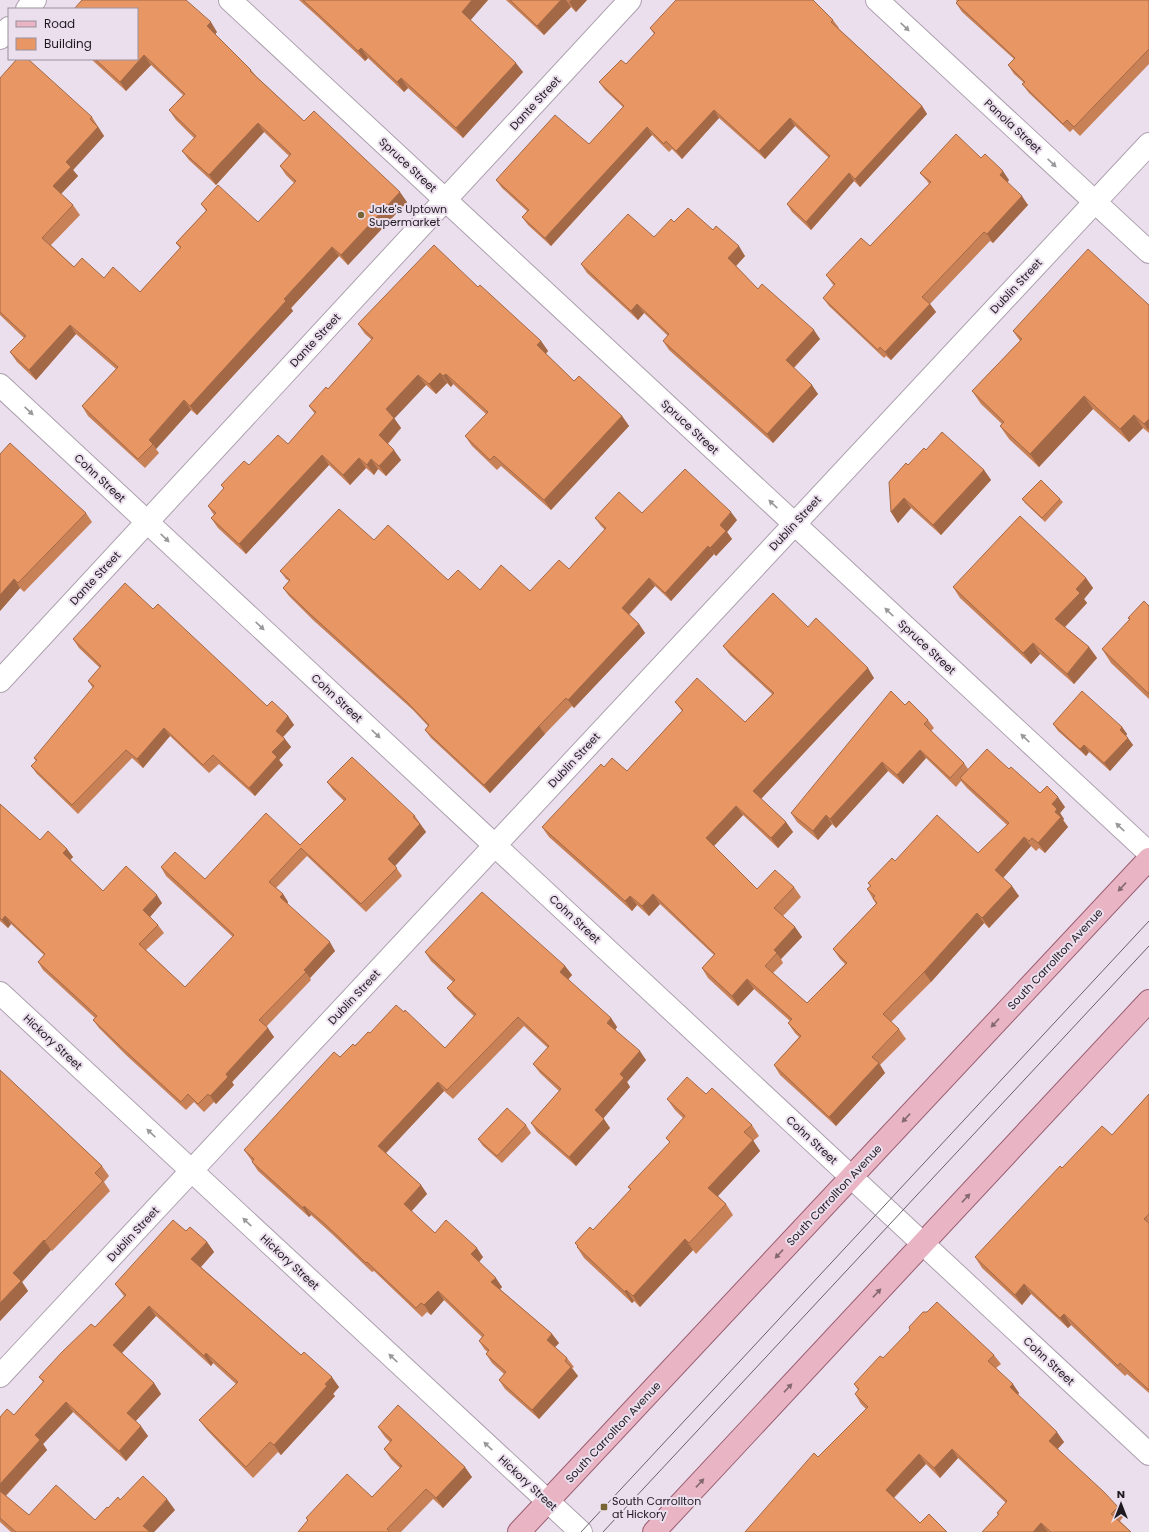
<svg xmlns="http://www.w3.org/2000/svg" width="1149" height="1532" font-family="Poppins,sans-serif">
  <rect width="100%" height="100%" fill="#ebdeed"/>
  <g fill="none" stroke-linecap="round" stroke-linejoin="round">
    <defs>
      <path id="minor" d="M230 0 1149 853
        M877 0 1149 252
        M27 9 35 0
        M0 38 9 28
        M0 385 1149 1454
        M0 681 630 0
        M0 993 581 1532
        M0 1376 1149 144"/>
      <path id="major" d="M519 1532 1149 859
        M654 1532 1149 1001"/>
    </defs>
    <use href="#minor" stroke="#ada1af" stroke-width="24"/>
    <use href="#major" stroke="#995e71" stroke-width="24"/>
    <use href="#minor" stroke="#fff" stroke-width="22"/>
    <use href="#major" stroke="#e9b5c4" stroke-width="22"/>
    <path stroke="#69616b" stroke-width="1" d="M581 1532 1149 921
      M603 1532 1149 946"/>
  </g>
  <path fill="#c88157" d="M299 0H488L470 20 523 72 463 138 408 88 404 92 368 58 365 61 317 16Z
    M506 0H587L576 12 571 7 544 35Z
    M956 0H1149V64L1080 136 1073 129 1070 132 1029 93 1022 84 1024 83 1014 74 1008 65 1014 59 962 12 956 3 957 2Z
    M833 20 839 28H838L922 106 927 114 860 187 854 181 811 230 792 212 787 204 829 158 795 126 765 159 719 118 682 159 672 149 669 152 652 135 551 246 528 225 522 217 527 211 502 188 496 180 589 144 623 107 605 90 599 82 626 64 654 34 650 28Z
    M217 32 215 34 251 70 256 76 304 121 407 202 348 265 339 256 291 308 293 311 197 415 191 410 156 449 159 453 145 468 88 416 82 406 116 369 76 334 36 380 17 362 10 352 24 338 0 315V78L92 117 104 136 73 170 78 176 61 194 73 205 80 215 51 245 74 267 104 278 140 292 180 248 176 243 206 211 201 204 258 222 294 183 286 175 280 166 289 156 264 132 216 185 189 160 182 151 194 138 176 120 169 110 183 95 151 65 126 91 91 59H137Z
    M981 158 1009 180 1007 182 1028 205 993 243 990 241 930 304 936 312 891 360 886 356 884 358 829 306 823 298 834 286 826 275 870 246 929 184 927 181 920 173Z
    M674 222 713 230 745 256 736 266 758 289 820 339 794 368 818 394 773 443 669 350 663 341 668 336 644 313 638 320 587 273 581 264 654 237Z
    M478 287 541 341 548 351 546 354 574 381 622 416 629 426 551 510 501 466 497 470 472 446 465 436 486 414 453 384 451 387 447 383 436 394 426 385 394 418 401 428 388 444 401 460 386 476 378 469 374 475 366 468 350 485 329 465 246 554 218 528 211 518 214 515 208 506 224 489 221 485 249 465 288 444 315 414 309 406 328 389 372 340 365 334 358 324Z
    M1149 305V433L1143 428 1129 442 1093 409 1039 467 1009 439 1000 426 1002 424 981 404 972 391 1020 341 1013 331Z
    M926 450 984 470 991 480 941 535 911 508 898 523 891 512 908 465Z
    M0 454 86 513 92 522 24 592 20 588 0 611Z
    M1022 499H1060L1063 502 1045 522 1025 503Z
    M642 513 737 520 727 532 732 539 716 556 714 554 671 601 655 586 629 615 639 624 645 633 574 708 572 706 545 734 490 793 431 738 425 730 428 726 413 710 313 620 289 596 283 588 289 581 286 579 280 571 374 540 448 580 480 590 530 591 569 569 605 530 601 526 595 518Z
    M1086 578 1093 588 1084 599 1087 603 1065 627 1089 647 1097 658 1074 684 1040 654 1031 664 960 598 953 587Z
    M1149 606V699L1111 663 1102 649 1130 620 1128 618Z
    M153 609 267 706 288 716 294 725 283 737 291 747 279 760 283 765 255 796 219 764 209 773 170 736 143 768 132 758 78 814 37 774 31 766 36 761 34 758 93 688 88 681 100 668 79 648 73 639Z
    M808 627 874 678 761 799 786 822 793 832 778 848 743 815 714 846 757 889 794 887 801 897 783 916 795 927 802 937 781 959 783 963 773 973 807 1003 845 964 840 959 833 949 876 904 867 889 870 886 868 883 895 861 978 853 1007 825 967 788 961 781 956 787 926 758 903 784 888 771 836 828 832 824 818 840 797 822 791 813 905 705 928 720 934 728 931 731 964 763 968 769H1009L1040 793 1065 807 1060 813 1064 819 1063 820 1068 827 1045 853 1039 848 1036 851 1031 846 1003 878 1019 896 989 928 984 923 931 982 891 1022 899 1029 906 1039 880 1065 885 1073 836 1126 780 1075 774 1065 799 1037 795 1033 788 1023 790 1021 754 989 738 1006 708 978 702 968 714 955 660 904 649 916 637 905 632 911 549 837 542 827 604 767 627 771 682 711 675 702 745 722 772 694 730 655 723 646Z
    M1053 724 1122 727 1127 734 1126 736 1133 745 1110 771 1089 752 1086 756 1058 731Z
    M327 782 415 816 426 832 395 866 402 876 366 912 307 856 276 888 283 894 288 902 287 904 335 951 310 978 311 980 266 1027 274 1037 232 1082 234 1085 216 1104 214 1102 204 1112 194 1102 186 1110 126 1055 99 1028 93 1020 95 1018 43 970 38 962 44 955 11 924 8 928 0 921V804L40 840 67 849 73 857 70 860 103 891 162 903 150 917 158 925 164 933 146 950 185 987 233 937 166 876 161 867 205 879 300 845 344 801 333 790Z
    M425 952 565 966 572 975 568 980 611 1018 617 1027 615 1030 646 1060 627 1082 630 1087 603 1118 610 1128 576 1166 537 1132 531 1123 559 1091 540 1073 533 1064 548 1048 524 1026 453 1099 444 1091 386 1153 421 1185 427 1194 411 1211 435 1233 483 1257 479 1262 502 1287 500 1289 552 1334 559 1343 555 1347 567 1358 574 1367 572 1368 578 1376 539 1419 505 1389 499 1380 504 1374 492 1363 486 1354 488 1352 485 1350 479 1341 482 1337 444 1300 431 1315 427 1312 422 1317 374 1271 372 1272 331 1233 311 1215 309 1217 258 1171 252 1162V1161L244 1150 340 1057 370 1033 445 1048 474 1016 454 997 447 988 453 982 431 961Z
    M0 1070 102 1166 109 1176 104 1182 110 1191 52 1251 51 1250 22 1282 28 1291 0 1321Z
    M706 1094 752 1125 759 1136 753 1141 760 1151 718 1196 726 1204 733 1215 696 1254 693 1250 640 1307 634 1301 632 1303 584 1258 577 1247V1246L575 1243 593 1230 631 1190 628 1187 670 1143 666 1138 683 1118 675 1110 667 1099Z
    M1149 1094V1393L1127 1374 1125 1376 1071 1325 1068 1328 1031 1294 1022 1305 982 1268 975 1257 1062 1168 1112 1135Z
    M526 1125 531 1133 502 1163 483 1146 478 1139Z
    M186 1231 207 1242 214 1252 201 1267 301 1355 339 1387 333 1394 335 1396 281 1455 278 1452 253 1478 207 1430 199 1420 236 1384 213 1363 211 1366 156 1316 122 1353 154 1383 161 1394 135 1421 148 1436 126 1461 73 1412 43 1444 47 1450 6 1496 29 1515 95 1520 108 1508 120 1500 175 1510 154 1532H11L0 1522V1417L14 1415 43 1382 39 1377 95 1327 124 1296 115 1284Z
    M994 1355 1001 1364 996 1368 1019 1393 1018 1395 1064 1442 1057 1449 1118 1507 1124 1516 1120 1521 1131 1532H982L998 1515 997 1513 1006 1503 958 1458 940 1478 926 1464 894 1498 920 1523 947 1532H745L818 1457 866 1409 861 1404 855 1394 858 1390 854 1384 883 1358Z
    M378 1427 472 1477 443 1508 433 1499 401 1532H298L308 1521 306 1518 372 1497 400 1468 391 1459 384 1449 390 1442 385 1437Z"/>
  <path fill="#a36947" d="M472 0H488L469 22 462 12Z
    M561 0H566L571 7 544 35 537 26Z
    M571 0H587L576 12 569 2Z
    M211 22 217 32 214 36 207 26Z
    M361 48 368 58 365 61 358 51Z
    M144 55 151 65 126 91 120 82Z
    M516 63 523 72 463 138 456 128Z
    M401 78 408 88 404 92 397 82Z
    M922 106 927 114 860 187 855 179Z
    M714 110 719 118 682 159 676 151Z
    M790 118 795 126 765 159 759 151Z
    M258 123 264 132 216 185 209 175Z
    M98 127 104 136 73 170 78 176 60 195 53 186 66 162Z
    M647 127 652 135 551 246 545 238Z
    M1003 171 1009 180 1006 184 1000 175Z
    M849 173 854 181 811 230 806 222Z
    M400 192 407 202 348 265 341 255Z
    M1022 196 1028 205 993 243 987 234Z
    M739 246 745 256 735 267 728 258Z
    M332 247 339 256 291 308 293 311 197 415 190 406 284 299Z
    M637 304 644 313 638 320 631 311Z
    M930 304 936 312 891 360 885 352Z
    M70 325 76 334 36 380 29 370Z
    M814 330 820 339 792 369 786 360Z
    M541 341 548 351 544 355 537 345Z
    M440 373 447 383 436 394 429 384Z
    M446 374 453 384 451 387 443 376Z
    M418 375 426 385 393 420 386 409Z
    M812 385 818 394 773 443 767 434Z
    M1084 396 1093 409 1039 467 1030 454Z
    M184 400 191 410 156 449 153 444 149 440Z
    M1134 415 1143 428 1129 442 1120 429Z
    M622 416 629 426 551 510 544 500Z
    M394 418 401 428 386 445 379 435Z
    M1149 419V431L1144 424Z
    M394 450 401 460 386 476 379 466Z
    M322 455 329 465 246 554 239 544Z
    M359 458 366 468 350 485 343 475Z
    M371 459 378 469 374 475 367 465Z
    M984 470 991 480 941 535 933 525Z
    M904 498 911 508 898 523 891 512Z
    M731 512 737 520 727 532 732 539 716 556 710 548 720 525Z
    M708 546 714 554 671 601 665 593Z
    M649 578 655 586 627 616 622 608Z
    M1086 578 1093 588 1084 599 1087 603 1063 629 1055 619 1076 589Z
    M14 579 20 588 0 611V595Z
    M639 624 645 633 574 708 568 700Z
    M1033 643 1040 654 1031 664 1023 653Z
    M1089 647 1097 658 1074 684 1067 674Z
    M868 668 874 678 759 801 753 791Z
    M288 716 294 725 281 739 276 731Z
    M539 726 545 734 490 793 484 785Z
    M1122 727 1127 734 1125 738 1120 730Z
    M164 728 170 736 143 768 137 759Z
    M1128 738 1133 745 1110 771 1104 763Z
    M285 739 291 747 279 760 283 765 255 796 249 788 272 752Z
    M1084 745 1089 752 1086 756 1080 749Z
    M920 750 926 758 903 784 897 775Z
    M882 762 888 771 836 828 830 819Z
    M1058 797 1065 807 1060 813 1064 819 1063 820 1068 827 1045 853 1038 843 1055 812 1052 804Z
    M736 806 743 815 712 848 706 838Z
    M826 815 832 824 818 840 813 831Z
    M786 822 793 832 778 848 771 838Z
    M420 824 426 832 394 867 388 859Z
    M1024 837 1031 846 1001 880 995 870Z
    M67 849 73 857 68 862 63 853Z
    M1012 886 1019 896 989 928 982 918Z
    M283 894 288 902 286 905 280 897Z
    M653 894 660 904 649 916 642 906Z
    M157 895 162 903 149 918 143 910Z
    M630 896 637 905 632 911 625 901Z
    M977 913 984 923 931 982 924 972Z
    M5 916 11 924 8 928 2 920Z
    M795 927 802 937 781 959 774 950Z
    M330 942 335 951 310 978 304 970Z
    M565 966 572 975 566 981 560 972Z
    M747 979 754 989 738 1006 732 996Z
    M611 1018 617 1027 614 1032 607 1023Z
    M268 1028 274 1037 232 1082 234 1085 216 1104 210 1096 226 1074Z
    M640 1051 646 1060 627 1082 630 1087 602 1120 595 1110 620 1074Z
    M879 1063 885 1073 836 1126 829 1117Z
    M438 1082 444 1091 384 1155 378 1146Z
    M604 1119 610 1128 576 1166 569 1157Z
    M753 1140 760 1151 716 1198 708 1188Z
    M421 1185 427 1194 410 1213 404 1204Z
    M304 1206 311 1215 309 1217 303 1208Z
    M685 1239 693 1250 640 1307 633 1296Z
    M44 1240 51 1250 22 1282 28 1291 0 1321V1303L13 1273Z
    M207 1242 214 1252 199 1269 191 1259Z
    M477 1248 483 1257 478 1263 471 1254Z
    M496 1278 502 1287 498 1291 491 1282Z
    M1024 1284 1031 1294 1022 1305 1015 1295Z
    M626 1290 634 1301 632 1303 625 1292Z
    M438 1291 444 1300 431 1315 424 1305Z
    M149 1306 156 1316 120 1355 113 1345Z
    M1064 1314 1071 1325 1068 1328 1060 1318Z
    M552 1334 559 1343 553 1349 547 1340Z
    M206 1353 213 1363 211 1366 204 1356Z
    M571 1367 578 1376 539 1419 532 1410Z
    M332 1377 339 1387 333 1394 335 1396 281 1455 274 1445Z
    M154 1383 161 1394 134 1423 127 1413Z
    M1013 1384 1019 1393 1016 1397 1010 1387Z
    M66 1402 73 1412 43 1444 47 1450 3 1498 0 1494V1484L35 1435Z
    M141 1426 148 1436 126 1461 119 1451Z
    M1057 1432 1064 1442 1056 1451 1049 1441Z
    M952 1449 958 1458 940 1478 934 1468Z
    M919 1454 926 1464 892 1499 886 1490Z
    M465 1467 472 1477 443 1508 436 1498Z
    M167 1499 175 1510 154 1532H147L143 1526Z
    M1041 1523 1048 1532H1033Z"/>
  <path fill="#e99665" stroke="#a36947" d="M82 0H186L211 22 207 26 251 70 250 71 304 121 314 111 400 192 341 255 332 247 284 299 286 301 190 406 184 400 149 440 153 444 138 459 82 406 118 367 70 325 29 370 10 352 26 336 0 312V78L17 59H28L92 117 90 119 98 127 66 162 71 167 53 186 73 205 42 238 74 267 82 258 104 278 113 267 140 292 181 247 176 243 207 210 201 204 218 185 258 222 296 181 280 166 291 154 258 123 209 175 182 151 196 136 169 110 185 94 144 55 120 82 95 59H137V9H74Z
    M303 0H472L462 12 516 63 456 128 401 78 397 82 361 48 358 51Z
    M510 0H561L537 26Z
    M676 0H813L833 20 831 22 922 106 855 179 849 173 806 222 787 204 830 156 790 118 759 151 714 110 676 151 666 141 664 144 647 127 545 238 522 217 529 210 496 180 555 115 589 144 624 106 599 82 621 60 626 64 655 33 650 28Z
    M959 0H1149V49L1074 127 1067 120 1063 124 1022 84 1025 82 1008 65 1015 58 956 3Z
    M956 134 981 158 985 154 1003 171 1000 175 1022 196 987 234 984 232 922 297 930 304 885 352 880 347 878 350 823 298 835 284 826 275 861 238 870 246 931 182 920 173Z
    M688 208 713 230 716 226 739 246 728 258 758 289 762 284 814 330 786 360 812 385 767 434 663 341 669 334 637 304 631 311 581 264 628 214 654 237 671 219 674 222Z
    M434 245 478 287 480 285 541 341 537 345 574 381 579 376 622 416 544 500 494 456 490 460 465 436 488 412 446 374 443 376 440 373 429 384 418 375 386 409 394 418 379 435 394 450 379 466 371 459 367 465 359 458 343 475 322 455 239 544 211 518 216 513 208 506 224 488 221 485 244 461 249 465 278 435 288 444 316 412 309 406 326 387 328 389 373 338 358 324Z
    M1088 249 1149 305V419L1144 424 1134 415 1120 429 1084 396 1030 454 1000 426 1004 422 972 391 1022 339 1013 331Z
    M942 432 984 470 933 525 904 498 891 512 889 482 906 463 908 465 924 448 926 450Z
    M10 443 86 513 18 583 14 579 0 595V454Z
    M685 469 731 512 720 525 726 531 710 548 708 546 665 593 649 578 622 608 639 624 568 700 566 698 539 726 484 785 425 730 429 725 407 702 308 612 283 588 290 580 280 571 339 509 374 540 388 525 448 580 458 570 480 590 501 565 530 591 559 560 569 569 606 528 595 518 619 492 642 513Z
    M1041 480 1060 499 1042 518 1022 499Z
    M1020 516 1086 578 1076 589 1080 593 1055 619 1089 647 1067 674 1033 643 1023 653 953 587Z
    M125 583 153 609 158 604 267 706 272 701 288 716 276 731 285 739 272 752 277 757 249 788 213 755 203 765 164 728 137 759 126 750 72 805 31 766 37 760 34 758 94 686 88 681 101 666 73 639Z
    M773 593 808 627 816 618 868 668 753 791 786 822 771 838 736 806 706 838 757 889 775 870 794 887 774 908 795 927 774 950 777 953 765 966 807 1003 847 963 833 949 877 903 873 898 875 896 867 889 871 886 868 883 892 858 895 861 937 815 978 853 1009 823 960 778 987 749 1009 769 1011 767 1040 793 1047 786 1058 797 1052 804 1057 809 1055 812 1061 817 1038 843 1032 838 1029 841 1024 837 995 870 1012 886 982 918 977 913 924 972 883 1014 899 1029 872 1057 879 1063 829 1117 774 1065 801 1036 788 1023 792 1019 747 979 732 996 702 968 715 954 653 894 642 906 630 896 625 901 542 827 601 764 604 767 612 758 627 771 683 710 675 702 697 678 745 722 774 693 723 646Z
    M1144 601 1149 606V694L1102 649 1130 619 1128 618Z
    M891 691 905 705 909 701 928 720 924 724 964 763 950 778 920 750 897 775 882 762 830 819 826 815 813 831 791 813Z
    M1082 691 1122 727 1120 730 1128 738 1104 763 1084 745 1080 749 1053 724Z
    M352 757 415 816 413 817 420 824 388 859 397 868 361 904 301 848 269 882 283 894 280 897 330 942 304 970 306 972 259 1020 268 1028 226 1074 228 1077 210 1096 208 1094 198 1104 188 1094 181 1102 121 1047 93 1020 97 1016 38 962 45 954 5 916 2 920 0 918V804L40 840 48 831 67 849 63 853 103 891 126 866 157 895 143 910 158 925 139 944 185 987 234 935 161 867 175 852 205 879 266 813 300 845 346 799 327 782Z
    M482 892 565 966 560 972 611 1018 607 1023 640 1051 620 1074 624 1078 595 1110 604 1119 569 1157 531 1123 561 1089 533 1064 549 1046 518 1017 447 1090 438 1082 378 1146 421 1185 404 1204 435 1233 446 1220 477 1248 471 1254 496 1278 491 1282 552 1334 547 1340 567 1358 565 1361 571 1367 532 1410 499 1380 506 1372 486 1354 489 1350 479 1341 484 1335 438 1291 424 1305 421 1303 416 1308 367 1262 366 1263 325 1224 304 1206 303 1208 252 1162 254 1159 244 1150 334 1052 340 1057 353 1044 355 1046 368 1032 370 1033 396 1005 404 1012 405 1010 445 1048 476 1014 447 988 455 980 425 952Z
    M0 1070 102 1166 95 1173 103 1181 45 1241 44 1240 13 1273 21 1281 0 1303Z
    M687 1077 706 1094 712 1088 752 1125 744 1132 753 1140 708 1188 726 1204 689 1243 685 1239 633 1296 626 1290 625 1292 577 1247 578 1246 575 1243 590 1227 593 1230 631 1189 628 1187 670 1142 666 1138 685 1116 667 1099Z
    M1149 1094V1214L1144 1219 1149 1223V1390L1120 1363 1118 1366 1064 1314 1060 1318 1024 1284 1015 1295 975 1257 1060 1166 1062 1168 1102 1126 1112 1135Z
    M507 1108 526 1125 497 1156 478 1139Z
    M173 1220 186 1231 190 1227 207 1242 191 1259 301 1355 304 1352 332 1377 325 1384 327 1386 274 1445 270 1442 246 1467 199 1420 238 1382 206 1353 204 1356 149 1306 113 1345 154 1383 127 1413 141 1426 119 1451 66 1402 35 1435 40 1440 0 1484V1417L7 1409 14 1415 44 1381 39 1377 62 1352 91 1324 95 1327 126 1295 115 1284Z
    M937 1302 994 1355 988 1361 1013 1384 1010 1387 1057 1432 1049 1441 1104 1492 1118 1507 1111 1514 1131 1532H1051L1041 1523 1033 1532H982L999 1514 997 1513 1007 1501 952 1449 934 1468 919 1454 886 1490 920 1523 929 1514 947 1532H745L814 1453 818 1457 868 1407 855 1394 859 1389 854 1384 880 1356 883 1358 910 1330 909 1327 923 1312H927Z
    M398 1405 465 1467 436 1498 426 1489 387 1529 390 1532H298L308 1520 306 1518 347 1474 372 1497 402 1466 384 1449 392 1440 378 1427Z
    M143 1476 167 1499 143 1526 150 1532H16L0 1518V1491L29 1515 56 1485 95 1520 107 1507 108 1508 118 1497 120 1500Z"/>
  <defs><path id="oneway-solid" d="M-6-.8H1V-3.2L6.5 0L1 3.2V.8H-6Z"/></defs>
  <g fill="#9a989b">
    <use href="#oneway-solid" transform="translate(905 27) rotate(43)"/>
    <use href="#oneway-solid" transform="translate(1052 163) rotate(43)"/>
    <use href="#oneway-solid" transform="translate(29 411) rotate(43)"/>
    <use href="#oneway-solid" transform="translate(773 504) rotate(-137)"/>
    <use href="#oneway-solid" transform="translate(165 538) rotate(43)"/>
    <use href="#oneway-solid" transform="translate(889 612) rotate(-137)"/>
    <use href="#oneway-solid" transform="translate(260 626) rotate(43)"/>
    <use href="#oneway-solid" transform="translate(376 734) rotate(43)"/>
    <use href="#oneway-solid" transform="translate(1025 738) rotate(-137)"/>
    <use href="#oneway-solid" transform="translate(1120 827) rotate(-137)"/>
    <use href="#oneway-solid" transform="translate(151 1133) rotate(-137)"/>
    <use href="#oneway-solid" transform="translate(247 1222) rotate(-137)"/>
    <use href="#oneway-solid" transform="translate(393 1358) rotate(-137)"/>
    <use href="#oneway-solid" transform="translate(488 1446) rotate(-137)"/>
  </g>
  <g fill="#846872">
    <use href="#oneway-solid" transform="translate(1122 887) rotate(133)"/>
    <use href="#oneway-solid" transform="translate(995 1023) rotate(133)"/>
    <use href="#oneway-solid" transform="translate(906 1118) rotate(133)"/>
    <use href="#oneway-solid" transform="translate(966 1198) rotate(-47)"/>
    <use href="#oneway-solid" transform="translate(779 1254) rotate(133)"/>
    <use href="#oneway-solid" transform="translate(877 1293) rotate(-47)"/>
    <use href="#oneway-solid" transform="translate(788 1388) rotate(-47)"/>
    <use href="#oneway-solid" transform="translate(700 1483) rotate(-47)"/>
  </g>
  <g fill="#796433" stroke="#ebdeed" stroke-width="1.5">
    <circle cx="361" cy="215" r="4"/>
    <rect x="600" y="1503" width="8" height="8" rx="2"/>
  </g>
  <g text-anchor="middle" stroke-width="4" stroke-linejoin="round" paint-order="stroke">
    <g font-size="11" fill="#1f1a20" stroke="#ebdeed">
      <text transform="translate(535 103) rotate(-47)" y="4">Dante Street</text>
      <text transform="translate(1013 126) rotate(43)" y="4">Panola Street</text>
      <text transform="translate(408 165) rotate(43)" y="4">Spruce Street</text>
      <text transform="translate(1016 286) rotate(-47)" y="4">Dublin Street</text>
      <text transform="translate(315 340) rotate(-47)" y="4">Dante Street</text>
      <text transform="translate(690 427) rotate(43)" y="4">Spruce Street</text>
      <text transform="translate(100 478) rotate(43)" y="4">Cohn Street</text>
      <text transform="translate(795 523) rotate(-47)" y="4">Dublin Street</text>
      <text transform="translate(95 578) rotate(-47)" y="4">Dante Street</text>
      <text transform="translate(927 647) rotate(43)" y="4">Spruce Street</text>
      <text transform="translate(337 698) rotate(43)" y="4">Cohn Street</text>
      <text transform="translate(574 760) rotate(-47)" y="4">Dublin Street</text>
      <text transform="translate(575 919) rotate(43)" y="4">Cohn Street</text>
      <text transform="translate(1055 959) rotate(-47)" y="4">South Carrollton Avenue</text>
      <text transform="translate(354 997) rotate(-47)" y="4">Dublin Street</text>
      <text transform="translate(53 1042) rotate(43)" y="4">Hickory Street</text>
      <text transform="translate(812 1140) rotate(43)" y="4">Cohn Street</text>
      <text transform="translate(834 1195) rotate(-47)" y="4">South Carrollton Avenue</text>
      <text transform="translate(133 1234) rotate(-47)" y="4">Dublin Street</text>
      <text transform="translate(290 1262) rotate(43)" y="4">Hickory Street</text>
      <text transform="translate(1049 1361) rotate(43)" y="4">Cohn Street</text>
      <text transform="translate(613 1432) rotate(-47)" y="4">South Carrollton Avenue</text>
      <text transform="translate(528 1483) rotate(43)" y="4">Hickory Street</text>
    </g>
    <g font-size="11" fill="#1f1a20" stroke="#ebdeed" text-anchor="start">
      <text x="369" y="213">Jake's Uptown<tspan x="369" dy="13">Supermarket</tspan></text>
      <text x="612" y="1505">South Carrollton<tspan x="612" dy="13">at Hickory</tspan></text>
    </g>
  </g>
  <rect x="8" y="8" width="130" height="52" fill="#ebdeed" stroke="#99909b"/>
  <rect x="16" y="21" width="20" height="6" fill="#e9b5c4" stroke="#99909b"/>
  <text x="44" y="28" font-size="12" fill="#1f1a20">Road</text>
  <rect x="16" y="38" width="20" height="12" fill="#e99665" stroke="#99909b"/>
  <text x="44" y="48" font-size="12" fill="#1f1a20">Building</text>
  <g transform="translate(1121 1504)" stroke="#ebdeed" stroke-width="3" paint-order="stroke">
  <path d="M0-3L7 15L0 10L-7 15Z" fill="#1f1a20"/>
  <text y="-6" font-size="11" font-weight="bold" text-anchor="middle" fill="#1f1a20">N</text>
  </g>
</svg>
